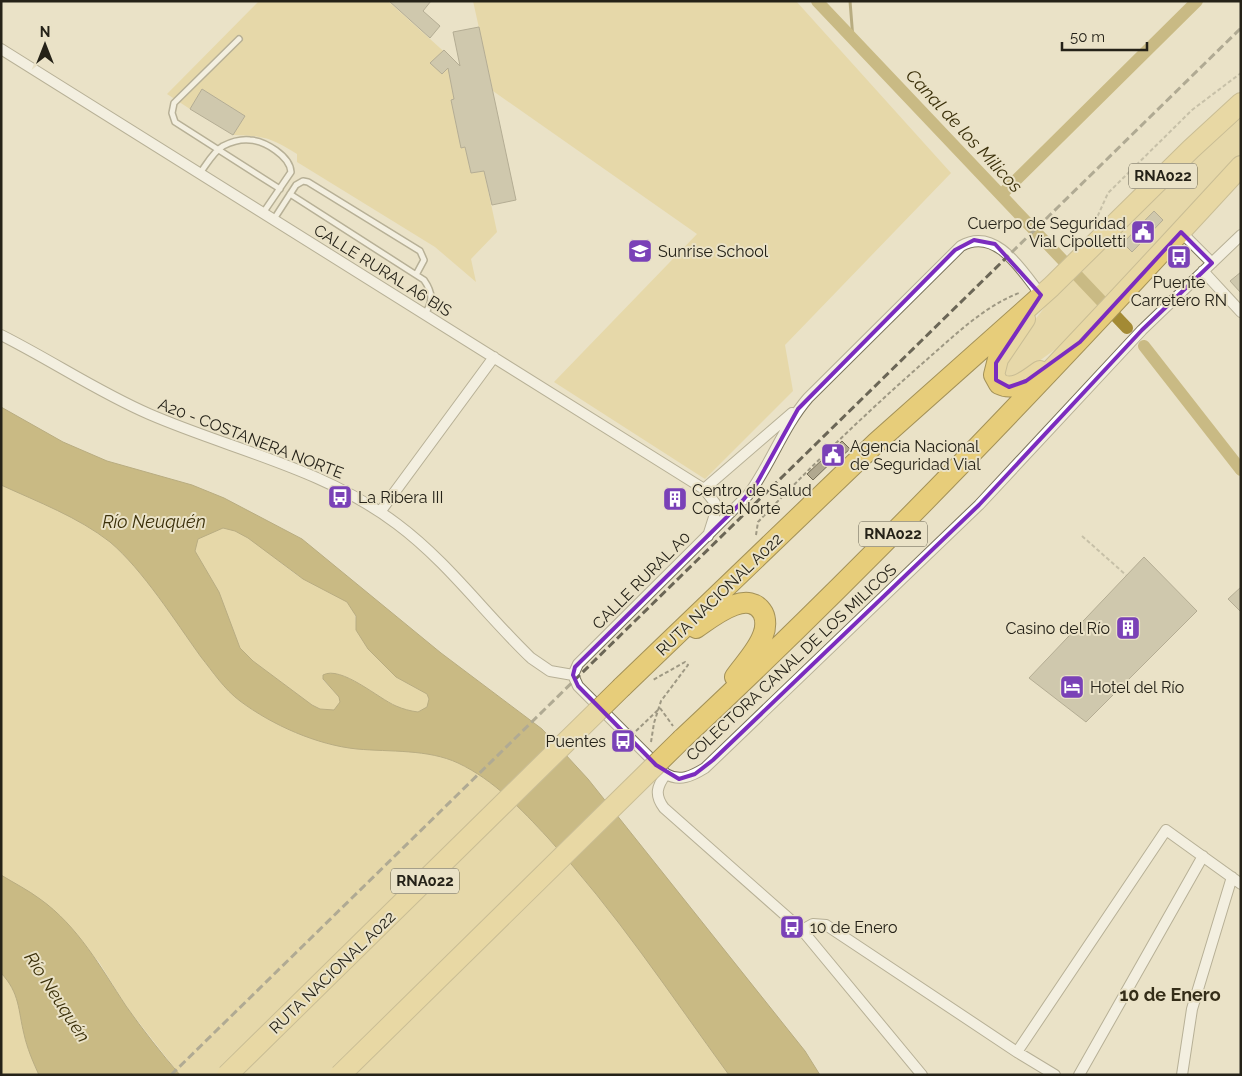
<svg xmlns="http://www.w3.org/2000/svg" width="1242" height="1076" font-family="Raleway,sans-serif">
  <rect width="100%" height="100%" fill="#eae2c7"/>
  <path fill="#e2cc86" d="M259 1H388L461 67 449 73 454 99 451 100 461 148 465 147 471 173 484 171 497 232 471 259 476 282 435 247 297 162V154C270 137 264 136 233 135L245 116 202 89 190 109 167 94Z
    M473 1H796L951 173 785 345 793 391 705 479 554 382 697 234 493 91Z
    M1241 114V159L1075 335 1017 377 1007 379 1000 365 1055 294Z
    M1 485C38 502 78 517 110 542 143 570 175 621 201 657 213 672 224 689 240 701 272 725 317 745 357 749 390 752 428 749 458 763 494 780 521 809 548 838 616 912 670 994 729 1075H180L126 1006 99 962 41 900 1 875Z
    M223 528C245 528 282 567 303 579 317 587 335 591 347 602 356 610 356 619 356 630L396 677 427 694 429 699 427 707 418 712C410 711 403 709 396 706 379 699 341 665 324 675L323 680 339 697 340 702 334 710 320 709 312 705 253 661 240 648 219 592 195 551 198 539Z
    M1 973C20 993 18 1010 24 1034 27 1048 33 1062 39 1075H1Z"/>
  <path fill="#a38a34" stroke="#7d6b2c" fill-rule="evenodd" d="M1 407 63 442 107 461 192 485 224 498 302 539 441 653 542 729 588 779 805 1051 820 1075H729C670 994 616 912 548 838 521 809 494 780 458 763 428 749 390 752 357 749 317 745 272 725 240 701 224 689 213 672 201 657 175 621 143 570 110 542 78 517 38 502 1 485ZM223 528 235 531 248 538 303 579 347 602 356 616V630L368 649 396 677 427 694 429 699 427 707 418 712C410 711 403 709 396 706 379 699 341 665 323 675V679L339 697 340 702 334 710 320 709 312 705 253 661 240 648 219 592 195 551 198 539Z
    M1 875C14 883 28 890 40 899 78 926 101 968 126 1006 143 1030 161 1053 180 1075H39C33 1062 27 1048 24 1034 18 1010 20 993 1 973Z"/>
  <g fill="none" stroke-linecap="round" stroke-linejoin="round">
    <path stroke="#7d6b2c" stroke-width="3" d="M850 1 853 39"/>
    <path stroke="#a38a34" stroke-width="12" d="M817 1 1127 328
      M1001 195 1197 1
      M1144 346 1241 470"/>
  </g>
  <path fill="#b0a88f" stroke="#736c55" d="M389 1H431L423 11 440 26 430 38Z
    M479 27 516 200 492 205 484 171 471 173 465 147 461 148 451 100 454 99 448 68 442 74 430 63 444 50 460 66 453 32Z
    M202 89 245 116 233 135 190 109Z
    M1154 211 1163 220 1132 252 1123 243Z
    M1241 272V293L1230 281Z
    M842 441 850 449 842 456 840 454 813 480 807 474Z
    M676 489 685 496 674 510 665 502Z
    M1144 557 1197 611 1086 722 1029 678Z
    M1241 587V612L1228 599Z"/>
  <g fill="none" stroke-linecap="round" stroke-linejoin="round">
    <defs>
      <path id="lane" d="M239 39 174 103 172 113 175 122 280 189
        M200 173C207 164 213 152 223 146 231 142 241 139 250 140 265 141 290 156 291 172L263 213
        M290 194 424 280C433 293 433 301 425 314
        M274 219 296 185 303 181 308 182 420 251 424 260 417 273"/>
      <path id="street" d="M1 49 704 489 715 503 714 517 708 536
        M1181 232 1212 263
        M1203 271 1241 312
        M1 335C51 360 98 392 149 414 232 450 323 468 397 524 448 562 485 614 531 658L550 671 573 675
        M704 489 792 413
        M380 512 494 357
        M573 675 578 686 666 774C680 782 692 776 705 768L979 505 1142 330 1241 235
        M573 675 578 664 748 495C771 464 783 427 808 398L961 246C996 226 1022 271 1041 295
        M666 774C657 786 654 795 664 808L802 930 922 1075
        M802 930 813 924 826 925 1017 1052 1055 1075
        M1017 1052 1166 830 1241 884
        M1079 1075 1203 856
        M1182 1075 1192 1009 1232 877"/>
      <path id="highway" d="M1025 319 998 359 994 375 999 384C1015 392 1028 379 1040 371
        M696 628C711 618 748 587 763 613 766 619 766 628 763 635 758 650 744 664 735 677
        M622 687 877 442 1051 287 1191 149 1241 103
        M682 739C877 557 1060 363 1241 166"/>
    </defs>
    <use href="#lane" stroke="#7b745c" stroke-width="8"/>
    <use href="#street" stroke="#7b745c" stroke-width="12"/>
    <use href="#highway" stroke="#a39158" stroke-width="22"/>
    <path stroke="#9e9883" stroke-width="2" stroke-dasharray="4 2.5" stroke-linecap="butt" d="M1095 222 1108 193 1192 110 1241 73
      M756 535 758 522C811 466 866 413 924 362 954 336 983 307 1019 293
      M1082 536 1126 575
      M660 708 673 726
      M636 731 658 710
      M651 742 654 723 661 701 688 665 685 662 653 680"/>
    <use href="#lane" stroke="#fff" stroke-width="5"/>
    <use href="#street" stroke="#fff" stroke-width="10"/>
    <use href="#highway" stroke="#e7cd7a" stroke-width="20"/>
    <path stroke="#6b6656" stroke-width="3" stroke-dasharray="8 4" stroke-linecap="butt" d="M171 1075 1241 28"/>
    <defs>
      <path id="highway-bridge" d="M227 1075 622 687
        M340 1075 682 739"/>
    </defs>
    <use href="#highway-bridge" stroke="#a39158" stroke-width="22" stroke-linecap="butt"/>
    <use href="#highway-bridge" stroke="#e7cd7a" stroke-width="20"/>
  </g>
  <path d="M0 0H1242V1076H0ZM1181 232 1212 263 1142 330 979 505 713 760 695 774 679 779 656 765 578 686 573 675 575 667 739 505 757 483 798 409 955 250 974 240 995 244 1041 295 996 363V380L1009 387 1026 381 1080 342Z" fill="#eae2c7" fill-opacity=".55" fill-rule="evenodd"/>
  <path fill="none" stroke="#7b2cbf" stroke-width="4" stroke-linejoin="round" d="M1181 232 1212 263 1142 330 979 505 713 760 695 774 679 779 656 765 578 686 573 675 575 667 739 505 757 483 798 409 955 250 974 240 995 244 1041 295 996 363V380L1009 387 1026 381 1080 342Z"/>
  <defs>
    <symbol id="civic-square" viewBox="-11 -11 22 22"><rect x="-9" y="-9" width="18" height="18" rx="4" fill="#7a41b7" stroke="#eae2c7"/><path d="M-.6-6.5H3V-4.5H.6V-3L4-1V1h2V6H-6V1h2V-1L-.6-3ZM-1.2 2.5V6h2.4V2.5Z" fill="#fff"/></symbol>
    <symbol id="school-square" viewBox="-11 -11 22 22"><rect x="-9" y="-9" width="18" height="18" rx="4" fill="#7a41b7" stroke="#eae2c7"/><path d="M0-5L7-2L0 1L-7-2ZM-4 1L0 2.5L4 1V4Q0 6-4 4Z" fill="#fff"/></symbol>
    <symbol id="bus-square" viewBox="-11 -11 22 22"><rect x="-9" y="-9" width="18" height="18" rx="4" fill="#7a41b7" stroke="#eae2c7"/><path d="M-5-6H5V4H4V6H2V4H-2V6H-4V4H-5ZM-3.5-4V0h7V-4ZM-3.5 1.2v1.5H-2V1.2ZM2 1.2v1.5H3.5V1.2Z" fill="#fff"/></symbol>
    <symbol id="building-square" viewBox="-11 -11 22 22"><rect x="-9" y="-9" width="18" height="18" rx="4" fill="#7a41b7" stroke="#eae2c7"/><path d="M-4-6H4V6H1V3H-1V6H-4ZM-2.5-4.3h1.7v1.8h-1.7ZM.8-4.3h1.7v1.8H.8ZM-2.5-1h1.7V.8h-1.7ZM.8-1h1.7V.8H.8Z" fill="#fff"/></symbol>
    <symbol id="hotel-square" viewBox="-11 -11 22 22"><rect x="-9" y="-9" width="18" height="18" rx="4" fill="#7a41b7" stroke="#eae2c7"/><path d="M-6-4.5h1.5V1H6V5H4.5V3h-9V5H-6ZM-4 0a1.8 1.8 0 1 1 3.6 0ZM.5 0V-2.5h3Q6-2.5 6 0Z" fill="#fff"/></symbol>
  </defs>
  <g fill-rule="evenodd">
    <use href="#civic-square" x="1129" y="218" width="28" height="28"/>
    <use href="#school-square" x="626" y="237" width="28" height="28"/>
    <use href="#bus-square" x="1165" y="243" width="28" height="28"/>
    <use href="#civic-square" x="819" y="441" width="28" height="28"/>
    <use href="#bus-square" x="326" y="483" width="28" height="28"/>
    <use href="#building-square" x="661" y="485" width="28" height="28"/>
    <use href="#building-square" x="1114" y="614" width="28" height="28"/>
    <use href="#hotel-square" x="1058" y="673" width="28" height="28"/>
    <use href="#bus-square" x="609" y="727" width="28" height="28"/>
    <use href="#bus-square" x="778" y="913" width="28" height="28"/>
  </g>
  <g text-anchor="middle" stroke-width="4" stroke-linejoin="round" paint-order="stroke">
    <g fill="#eae2c7" stroke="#605c4c" stroke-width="1">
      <rect x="1129" y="163.5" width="68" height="25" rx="4"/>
      <rect x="859" y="521.5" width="68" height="25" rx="4"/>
      <rect x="391" y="868.5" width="68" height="25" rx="4"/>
    </g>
    <g font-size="15" font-weight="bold" fill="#252218">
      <text x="1163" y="181">RNA022</text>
      <text x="893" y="539">RNA022</text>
      <text x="425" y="886">RNA022</text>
    </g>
    <g font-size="16" fill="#252218" stroke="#eae2c7" text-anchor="start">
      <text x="1126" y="229" text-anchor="end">Cuerpo de Seguridad<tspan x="1126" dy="18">Vial Cipolletti</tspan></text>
      <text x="658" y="257">Sunrise School</text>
      <text x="1179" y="288" text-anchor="middle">Puente<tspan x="1179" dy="18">Carretero RN</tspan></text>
      <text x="850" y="452">Agencia Nacional<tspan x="850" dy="18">de Seguridad Vial</tspan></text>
      <text x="692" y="496">Centro de Salud<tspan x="692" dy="18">Costa Norte</tspan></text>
      <text x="358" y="503">La Ribera III</text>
      <text x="1110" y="634" text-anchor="end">Casino del Río</text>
      <text x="1090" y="693">Hotel del Río</text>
      <text x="606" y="747" text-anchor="end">Puentes</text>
      <text x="810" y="933">10 de Enero</text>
    </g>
    <g font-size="16" fill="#252218" stroke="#eae2c7">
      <text transform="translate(383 270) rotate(32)" y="6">CALLE RURAL A6 BIS</text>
      <text transform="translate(251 438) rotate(21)" y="6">A20 - COSTANERA NORTE</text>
      <text transform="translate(641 580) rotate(-45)" y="6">CALLE RURAL A0</text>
      <text transform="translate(719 594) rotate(-44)" y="6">RUTA NACIONAL A022</text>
      <text transform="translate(791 662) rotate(-43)" y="6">COLECTORA CANAL DE LOS MILICOS</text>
      <text transform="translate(332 972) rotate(-44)" y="6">RUTA NACIONAL A022</text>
    </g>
    <g font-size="18" font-style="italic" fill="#3b300a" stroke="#eae2c7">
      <text transform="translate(964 131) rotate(47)" y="6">Canal de los Milicos</text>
      <text x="154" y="528">Río Neuquén</text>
      <text transform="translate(57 997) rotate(57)" y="6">Río Neuquén</text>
    </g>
    <g font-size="18" font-weight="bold" fill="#342d18" stroke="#eae2c7">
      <text x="1170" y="1001">10 de Enero</text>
    </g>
  </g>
  <rect width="1242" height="1076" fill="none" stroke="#252218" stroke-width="5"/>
  <g transform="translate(45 45)" stroke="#eae2c7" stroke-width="4" paint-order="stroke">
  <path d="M0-4L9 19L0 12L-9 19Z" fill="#252218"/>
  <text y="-8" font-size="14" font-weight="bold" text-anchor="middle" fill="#252218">N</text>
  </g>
  <path d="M1062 42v8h85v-8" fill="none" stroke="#252218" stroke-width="2.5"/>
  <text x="1070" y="42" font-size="15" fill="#252218" stroke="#eae2c7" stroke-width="4" paint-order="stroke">50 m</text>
</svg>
